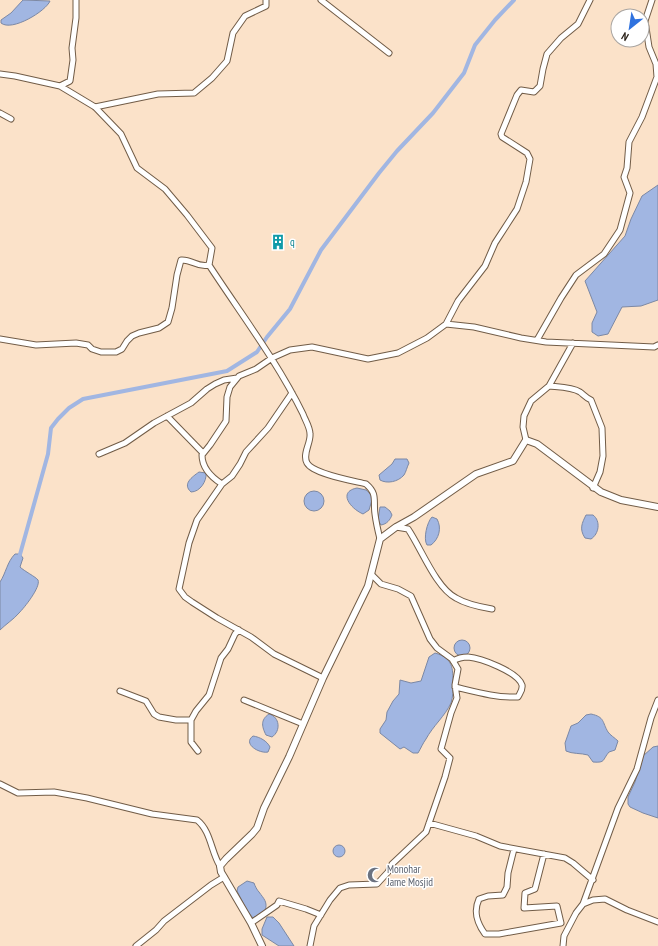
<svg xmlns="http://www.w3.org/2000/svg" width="658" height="946" font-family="'PT Sans Narrow',sans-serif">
  <rect width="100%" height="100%" fill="#fbe2c9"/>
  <path fill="#a1b6e2" stroke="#7c88a4" d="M23 0 50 1C46 11 12 32 1 23V20L11 13Z
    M658 185V300L641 306 622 307 608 334 598 336 592 332V323L597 312 585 281 625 236 631 219 642 196Z
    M395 459H407L409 463C407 467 406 472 404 475 398 482 387 484 380 480L379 475 392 464Z
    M199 472 206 473C207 481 200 492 191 492 182 484 192 477 199 472Z
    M357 488 366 490 372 495V500L369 510 363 514C351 509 337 492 357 488Z
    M304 501a10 10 0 1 1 20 0a10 10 0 1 1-20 0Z
    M380 507H385L390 511 392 515C390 520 387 524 381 525L378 520Z
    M586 515H593C601 521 599 534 591 539L585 538C579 529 582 523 586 515Z
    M432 517 437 519C442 528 439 539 431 545H427C423 539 427 522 432 517Z
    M15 554H20L23 558 20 567C24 571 36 577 38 580 41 587 24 608 19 613 14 619 6 624 0 630V582C6 573 7 562 15 554Z
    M454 648a8 8 0 1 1 16 0a8 8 0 1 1-16 0Z
    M435 653C453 658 453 668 453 684 453 690 453 697 451 703 445 716 433 726 426 739 423 743 421 748 418 753H413L404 747 400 749 380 733V729L386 720 387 712 393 701 399 694 400 680 411 683 421 681 429 657Z
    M269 714C280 717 281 731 272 737L266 735C262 727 260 720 269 714Z
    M591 714C605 717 602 722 608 732 610 735 615 738 618 741L615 750 609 752C602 760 606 763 593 762L588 755C581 753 572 754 566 751L565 743 571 726 578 723 586 715Z
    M253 736C260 737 267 741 270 747L268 752C260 754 242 744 253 736Z
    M658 746V818L643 813 630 807 628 804V797L635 782 643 756 653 747Z
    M333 851a6 6 0 1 1 12 0a6 6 0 1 1-12 0Z
    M247 881 254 883C255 886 257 890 259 892 264 899 268 902 265 911L253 918 247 911 237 891 238 887Z
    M267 917H273L279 923 294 946H279L262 935V929Z"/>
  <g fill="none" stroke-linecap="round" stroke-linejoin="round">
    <path stroke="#a1b6e2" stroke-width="4" d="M19 558 48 454 51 428 58 419 69 408 83 399 227 371 257 352 267 337 290 309 321 250 379 173 397 151 433 113 464 73 475 45 495 20 514 0"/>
    <defs>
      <path id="minor" d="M321 0 389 53
        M0 74 15 76 60 86 95 107 121 134 137 168 165 189 187 215 212 248 209 265C241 314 277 361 303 414 305 420 310 427 310 434 311 443 302 454 307 463 313 474 354 481 366 484 378 494 373 501 375 514 376 522 378 531 380 539
        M60 86 70 81 73 60 72 48 76 18V0
        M95 107 158 94 194 93 212 78 227 61 233 33 245 16 266 6V0
        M0 113 11 119
        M446 324 458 301 485 266 495 243 517 209 526 182 530 159 527 153 502 137 501 134 517 95 521 90 534 92 540 86 543 69 547 54 561 38 578 24 590 0
        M0 339 36 345 76 343 88 345 92 349 101 352H116L122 349 127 341 132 336 139 333 159 328 168 322 172 308 177 275 181 260C192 259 197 268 209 265
        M537 340 561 298 576 275 604 254 620 230 630 193 624 177 627 168 629 142 642 117 657 77 656 64 649 47 645 21 652 0
        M549 386C558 387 572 387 580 392 584 395 586 398 591 400L602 428 603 456 600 472 593 488
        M167 416 203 453
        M526 440 523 427 524 416 531 401 549 386 573 343
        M99 454 125 443 154 423 191 403 207 389 215 384 224 380 237 378
        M222 484 232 476 240 464 246 452 268 428 292 393
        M396 527 408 529C421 548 436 588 456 598 466 604 480 607 492 609
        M453 661C458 658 462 657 468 657 481 658 518 672 522 685 523 690 520 693 518 697 497 698 476 692 455 687
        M323 678 274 654 251 637 217 618 192 602 185 597 179 589 189 543 197 520 222 484C211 477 202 468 202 455L210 445 226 421 227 397 230 387 239 376 256 369 272 358 290 350 312 347 368 359 398 353 427 338 446 324 474 327 521 338 546 342 654 347 658 345
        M120 691 146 701 154 714 159 717 176 720H191L196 711 209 695 221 658 228 649 235 634 239 630
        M244 700 303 724
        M191 720V742L198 751
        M0 784 18 793 54 792 87 798 152 814 197 820C211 831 211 852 220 866
        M429 823 476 836 500 846 565 858 573 863 593 880
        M514 849 508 873 507 887 503 895 488 896 479 899C473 912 477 923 485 934H499L561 923 557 906 524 908 525 893 535 889 544 854
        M583 904 618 808 637 769 651 718 658 700
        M251 923 277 905 279 901 306 909 321 915
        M136 946 156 930 164 921 211 885 224 877
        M310 946 314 926 330 900 340 888 349 885 377 884 388 872 392 864 426 832 445 777 450 758 441 749 451 713 457 698 455 685 458 669 452 659 437 648 430 639 411 596 398 589 381 584 372 575
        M563 946 564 936 576 913 583 904 593 900 605 899 627 910 658 922"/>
      <path id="tertiary" d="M262 946 251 923 224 877 221 872 220 866 226 859 252 834 257 828 264 808 289 757 323 678 368 586 380 539 396 527 414 517 476 474 513 461 526 440 537 444 601 492 621 500 658 507"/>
    </defs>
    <use href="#minor" stroke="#715c47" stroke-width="7"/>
    <use href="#tertiary" stroke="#715c47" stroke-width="8"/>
    <use href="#minor" stroke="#fff" stroke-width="5"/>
    <use href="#tertiary" stroke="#fff" stroke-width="6"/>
  </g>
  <defs>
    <symbol id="building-bare" viewBox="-9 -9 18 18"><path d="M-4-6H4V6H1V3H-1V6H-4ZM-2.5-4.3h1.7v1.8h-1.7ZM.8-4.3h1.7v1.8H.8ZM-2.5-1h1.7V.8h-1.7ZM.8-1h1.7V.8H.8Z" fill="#0f9aa8" stroke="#fff" stroke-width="2.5" paint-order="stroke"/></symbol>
    <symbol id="mosque-bare" viewBox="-9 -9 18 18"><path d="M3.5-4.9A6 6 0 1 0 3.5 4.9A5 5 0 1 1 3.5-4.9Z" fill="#6b7280" stroke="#fff" stroke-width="2.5" paint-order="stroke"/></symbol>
  </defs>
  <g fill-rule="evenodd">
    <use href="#building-bare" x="267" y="231" width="22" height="22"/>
    <use href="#mosque-bare" x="364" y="864" width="22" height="22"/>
  </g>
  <g text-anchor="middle" stroke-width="3" stroke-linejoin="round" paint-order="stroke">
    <g font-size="11" fill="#0d838f" stroke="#fff" text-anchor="start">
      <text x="290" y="246">q</text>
    </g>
    <g font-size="11" fill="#5b616d" stroke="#fff" text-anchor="start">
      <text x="387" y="873">Monohar<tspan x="387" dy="13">Jame Mosjid</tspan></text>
    </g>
  </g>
  <g transform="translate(630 28) rotate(210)"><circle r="19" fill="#ffffff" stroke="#a9a5a1"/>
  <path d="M0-3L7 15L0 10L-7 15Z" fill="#2f72df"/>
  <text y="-6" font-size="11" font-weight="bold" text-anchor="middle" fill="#271e15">N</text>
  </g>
</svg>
